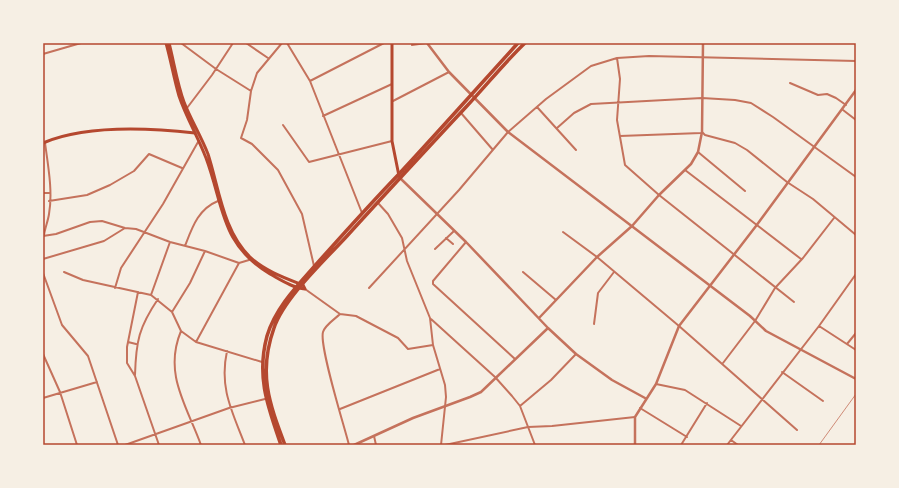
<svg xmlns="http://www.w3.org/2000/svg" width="899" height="488" font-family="Figtree,sans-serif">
  <rect width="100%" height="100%" fill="#f6efe4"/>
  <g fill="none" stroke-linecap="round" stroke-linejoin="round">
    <path stroke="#c5725c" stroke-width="2" d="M181 43 216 69 251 91 247 120 241 138 252 144 278 170 302 214 314 266
      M246 43 268 58
      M287 43 310 81 362 213
      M412 45 426 43
      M43 54 81 43
      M617 58 620 79 617 120 625 165 659 195 794 302
      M310 81 384 43
      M790 83 818 95 827 94 836 98 846 105
      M251 91 257 73 282 43
      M393 101 449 72
      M537 107 576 150
      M187 108 212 75 233 43
      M843 110 856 120
      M461 113 493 150
      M323 116 392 84
      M283 125 309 162 392 141
      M557 128 574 113 591 104 702 98 735 100 751 103 773 117 856 177
      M702 132 705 135 735 143 747 150 787 182 813 199 856 235
      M620 136 701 133
      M698 152 745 191
      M685 170 801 259
      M43 193H49
      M49 201 87 195 110 185 134 171 149 154 182 168
      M378 203 388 214 402 238 407 261 430 318 433 345 445 385 446 397 441 445
      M563 232 597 257 679 326 797 430
      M44 235C45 228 48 221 49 214 53 192 48 165 45 143
      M43 236 56 234 90 222 102 221 125 228 136 229 170 242 205 251 239 263 249 260
      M446 238 453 244
      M466 242 433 281V284L515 359
      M185 246C192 228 198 209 218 201
      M435 249 454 231
      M43 259 104 241 125 228
      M64 272 83 280 151 295 172 312 181 331 196 342 262 362
      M523 272 556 300
      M43 273 62 325 88 356 118 445
      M115 288 121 268 163 204 198 142
      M369 288 459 190 508 132 546 99 591 66 617 58 649 56 856 61
      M305 289 340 314 356 316 398 338 408 349 433 345
      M138 292 127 347V363L135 376 159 445
      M151 295 170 242
      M172 312 190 283 205 251
      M340 314C335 319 325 325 323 332 319 346 344 425 349 445
      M431 319 495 377 512 396 520 406 535 445
      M594 324 598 293 614 272
      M819 326 856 350
      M181 331C163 374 187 406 201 445
      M128 342 136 344
      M196 342 239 263
      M847 344 856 333
      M227 351C219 388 232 411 245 445
      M43 354 60 392 77 445
      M723 363 755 321 775 288 803 258 834 218
      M782 372 823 401
      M135 375C136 341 139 327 158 299
      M656 384 685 390 741 426
      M43 398 97 382
      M520 406 551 380 576 354
      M640 408 687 437
      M340 409 440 369
      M374 436 376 445
      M731 440 738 445
      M125 445 229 408 265 399
      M445 445 528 427 552 426 635 417
      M681 445 707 403
      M727 445 819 326 856 274"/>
    <path stroke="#c5725c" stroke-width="2.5" d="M427 43 449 72 508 132 750 316 766 331 856 379
      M400 178 466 242 548 328 576 354 612 380 645 398
      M539 318 597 257 632 226 659 195 691 164 698 152 702 132 703 43
      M354 445 413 418 470 397 481 392 548 328
      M635 445V417L656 384 679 326 756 226 856 90"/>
    <path stroke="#b5482f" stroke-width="3" d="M392 43V141L399 176
      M43 143C85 125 150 128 195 133"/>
    <path stroke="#b5482f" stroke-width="3" d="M166 43C171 61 174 79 179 96 186 117 198 137 206 158 224 206 220 244 270 274 281 280 293 288 305 289
      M169 43C174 62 177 83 184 102 191 120 201 136 208 154 219 188 223 231 250 257 265 271 285 278 303 285L305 289"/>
    <path stroke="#b5482f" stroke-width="3.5" d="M281 445C268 407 256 377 267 336 276 306 300 283 320 260 346 231 371 203 398 175 438 132 478 87 518 43
      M285 445C269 403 258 373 274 328 284 298 325 260 347 236 386 193 426 150 466 107 486 86 504 63 525 43"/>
    <path stroke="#cf8b77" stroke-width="1" d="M819 445 856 394"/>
  </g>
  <rect width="899" height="488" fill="none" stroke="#f6efe4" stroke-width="88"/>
  <rect x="44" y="44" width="811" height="400" fill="none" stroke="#b5482f" stroke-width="1.5"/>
</svg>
